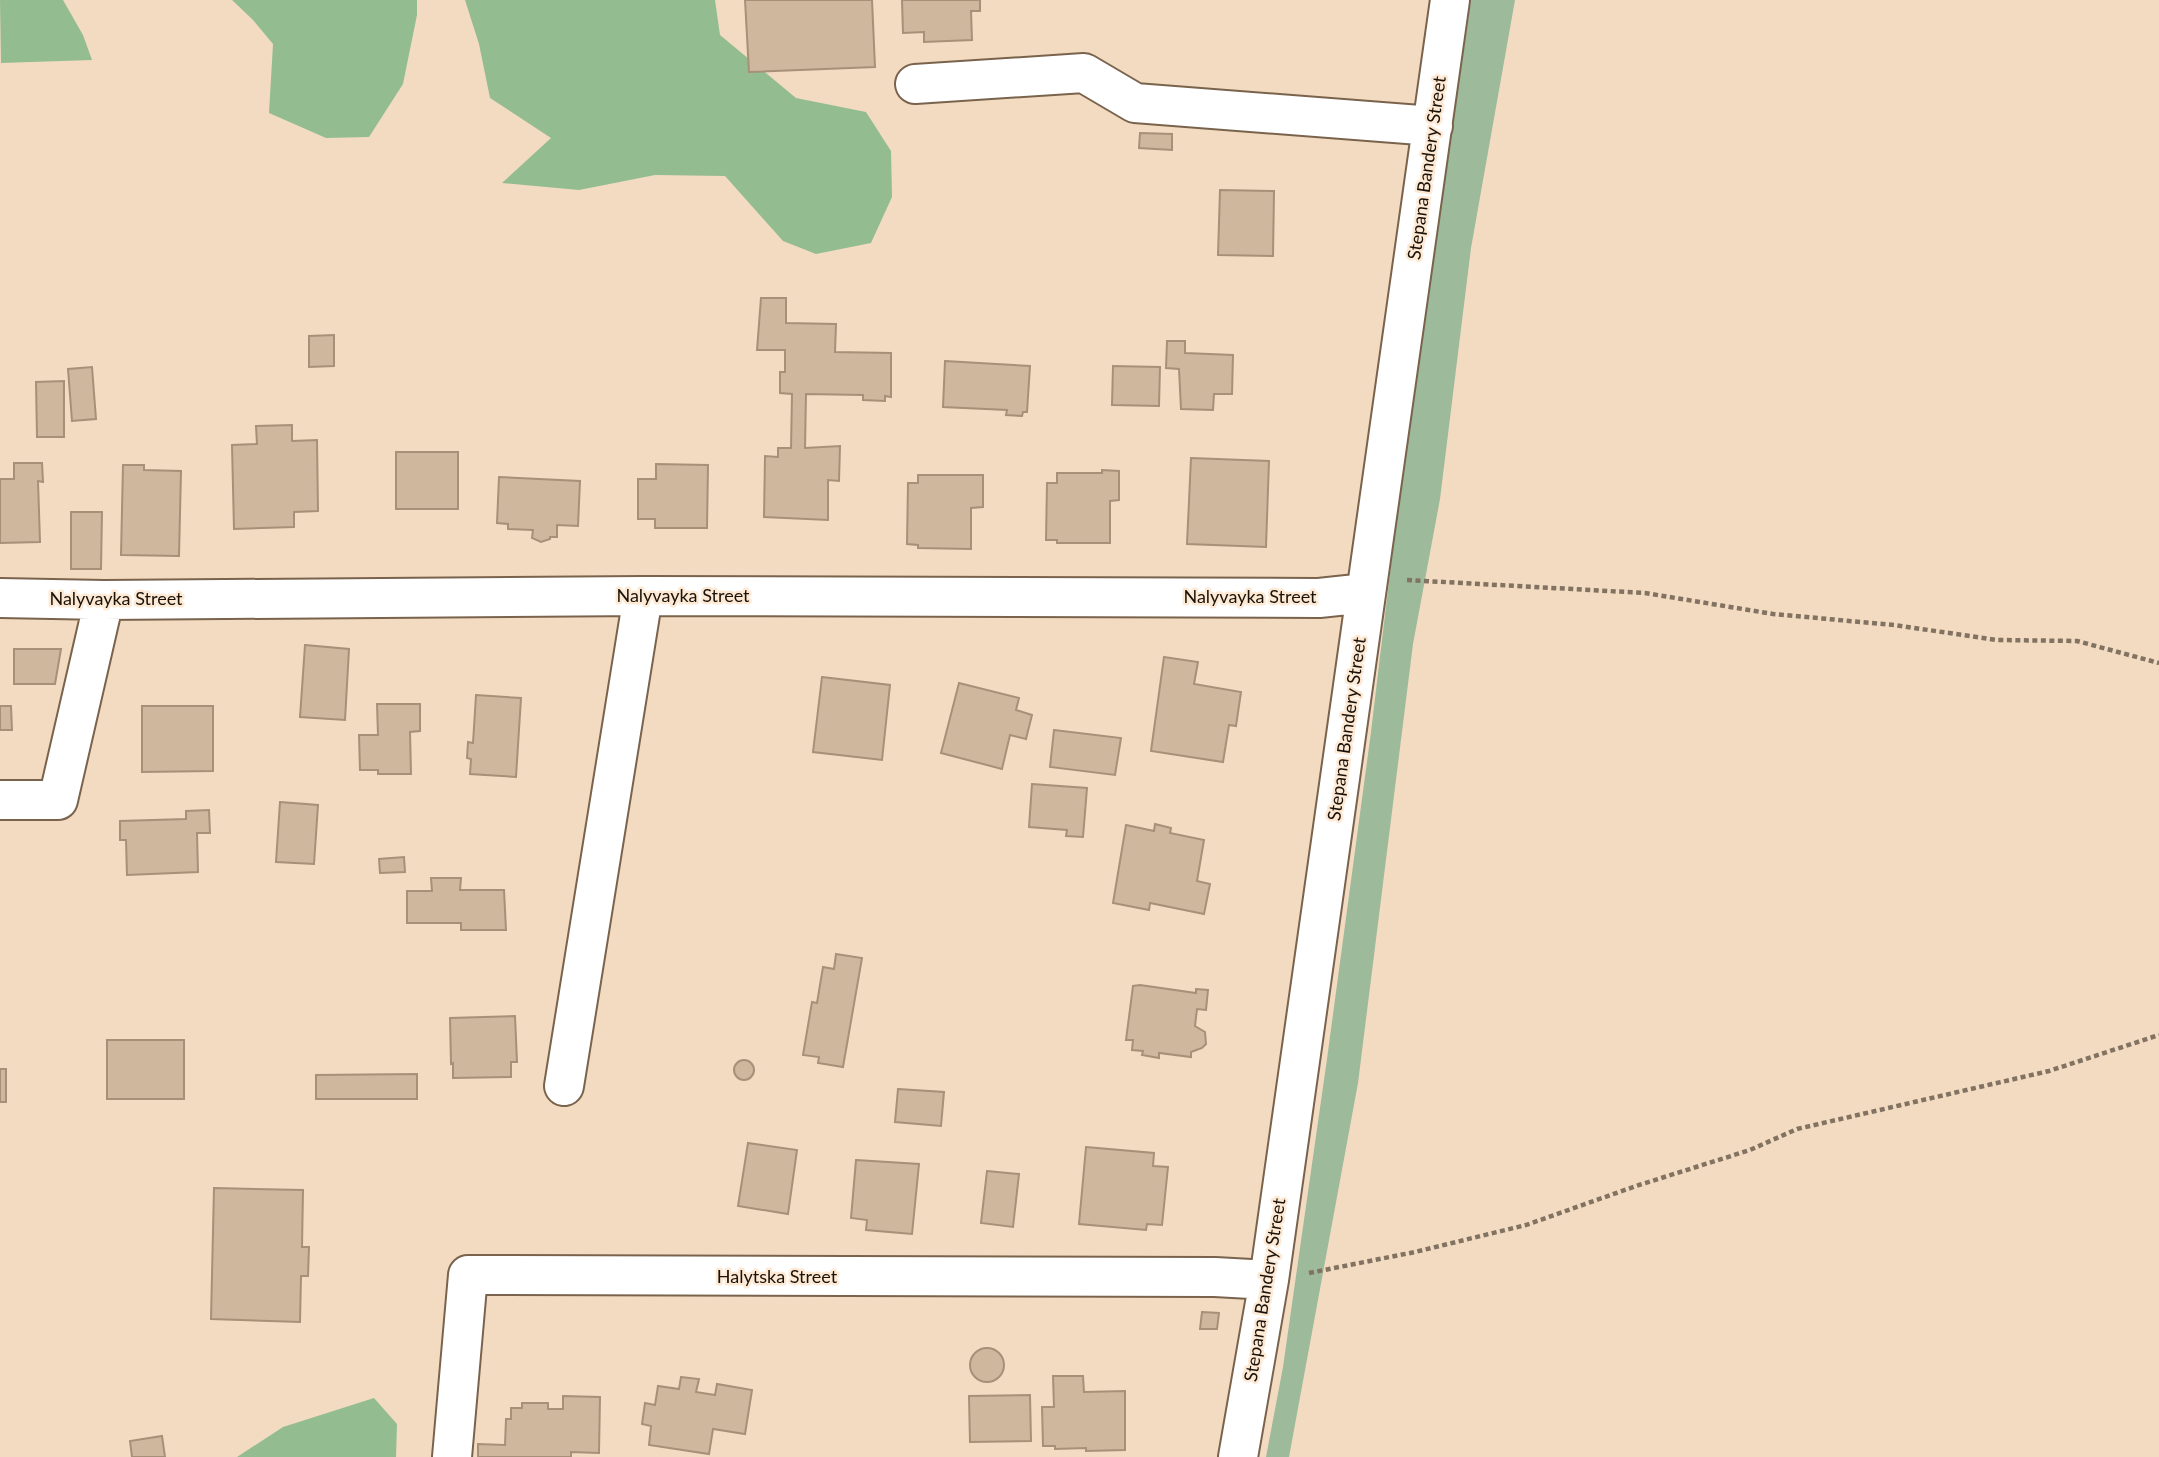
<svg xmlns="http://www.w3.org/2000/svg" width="2159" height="1457" font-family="Lato,sans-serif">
  <rect width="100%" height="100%" fill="#f3dbc1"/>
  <path fill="#9dba9a" d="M1471 0H1515L1471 248 1440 499 1413 644 1358 1083 1289 1457H1266L1283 1367 1327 1059 1371 732 1406 439Z"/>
  <path fill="#94bc91" d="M0 0H63L83 35 92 60 1 63Z
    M232 0H417V15L403 84 369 137 326 138 269 113 273 44 253 20Z
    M465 0H715L720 35 796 98 866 112 891 151 892 197 871 243 816 254 783 241 725 176 655 175 579 190 502 183 551 138 490 98 479 44Z
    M374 1398 397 1424 396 1457H237L283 1427Z"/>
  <path fill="#cfb79e" stroke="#a79078" stroke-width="2" d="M745 0H872L875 67 749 72Z
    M902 0H980V11H971L972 40 924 42V32L903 33Z
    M1140 133 1172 134V150L1139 148Z
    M1220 190 1274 191 1273 256 1218 255Z
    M761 298H786V323L836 324 835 352 891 353V397L885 396V401L863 400V395L806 394 805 448 840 446 839 481 828 480V520L764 517 765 456 778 457V448H791L792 394 780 393V372H785V350H757Z
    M334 335V366L309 367V336Z
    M1167 341H1185V353L1233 355 1232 394H1214L1213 410 1181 409 1179 369 1166 368Z
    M945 361 1030 366 1027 412H1023L1022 416 1006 415 1007 410 943 407Z
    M1113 366 1160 367 1159 406 1112 405Z
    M92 367 96 419 72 421 68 369Z
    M64 381V437H37L36 382Z
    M292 425V441L317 440 318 511 294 512V527L234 529 232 445 257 444 256 426Z
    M396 452H458V509H396Z
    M1191 458 1269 461 1266 547 1187 544Z
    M14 463H42L43 482 38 481 40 542 0 543V479H14Z
    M656 464 708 465 707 528H655V519H638V479H656Z
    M123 465H144V470L181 471 179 556 121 555Z
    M1102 470 1119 471V500L1110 501V543H1057V540H1046L1047 483H1057V473H1102Z
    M918 475H983V507L971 508V549L918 548V545L907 544 908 483H918Z
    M499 477 580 481 578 526 557 525V537H550V539L541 542 532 538 533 530 508 529V524L497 523Z
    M71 512H102L101 569H71Z
    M305 645 349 649 345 720 300 717Z
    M14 649H61L55 684H14Z
    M1164 657 1198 662 1194 684 1241 692 1236 726 1229 725 1223 762 1151 751Z
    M822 677 890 685 882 760 813 752Z
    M959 683 1019 698 1016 710 1032 715 1026 739 1010 735 1002 769 941 753Z
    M476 695 521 698 516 777 470 774 471 759 467 758 468 742 473 743Z
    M377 704H420V731L410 732 411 774H378V770H360L359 735H378Z
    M0 706H11L12 730H0Z
    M142 706H213V771L142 772Z
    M1054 730 1121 738 1115 775 1050 767Z
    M1032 784 1087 788 1083 837 1066 836 1067 830 1029 827Z
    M280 802 318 805 314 864 276 862Z
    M209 810 210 833H197L198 872 127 875 126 840H120V821L186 819V811Z
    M1155 824 1171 828 1170 833 1204 840 1197 881 1210 884 1204 914 1150 903 1149 910 1113 903 1126 825 1154 831Z
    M404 857 405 872 380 873 379 859Z
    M431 878H461L460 890H504L506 930H461V923H407V891H432Z
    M836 954 862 958 843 1067 818 1063 819 1057 803 1055 812 1002 817 1003 823 967 834 969Z
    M1140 985 1196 993V989L1208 990 1206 1010 1197 1009 1195 1026 1205 1032 1206 1044 1202 1048 1191 1052V1057L1159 1053V1058L1142 1055 1143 1051 1132 1050 1133 1040H1126L1133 986Z
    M515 1016 517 1062H511V1077L453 1078V1063L451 1064 450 1018Z
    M107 1040H184V1099H107Z
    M734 1070a10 10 0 1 1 20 0a10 10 0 1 1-20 0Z
    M0 1069H6V1102H0Z
    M417 1074V1099H316V1075Z
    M898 1089 944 1092 941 1126 895 1122Z
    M748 1143 797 1150 788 1214 738 1206Z
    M1086 1147 1154 1153 1153 1166 1168 1167 1162 1225 1147 1224 1146 1230 1079 1224Z
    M856 1160 919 1164 912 1234 866 1230 867 1220 851 1218Z
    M987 1171 1019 1174 1013 1227 981 1223Z
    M214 1188 303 1190 302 1247H309L308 1276H301L300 1322 211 1319Z
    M1202 1312 1219 1313 1217 1329H1200Z
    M970 1365a17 17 0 1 1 34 0a17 17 0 1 1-34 0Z
    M1053 1376H1083L1084 1392 1125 1391V1450L1086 1451V1448L1055 1449V1446H1043L1042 1407H1054Z
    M681 1377 699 1379 696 1392 715 1395 717 1384 752 1390 745 1434 713 1429 709 1454 649 1445 651 1426 642 1424 645 1403 655 1405 658 1386 679 1389Z
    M1030 1395 1031 1441 970 1442 969 1396Z
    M563 1396 600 1397 599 1453 571 1452V1457H478V1444L505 1445 506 1419H511V1408H522V1403H548V1409H563Z
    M162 1436 165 1457H132L130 1441Z"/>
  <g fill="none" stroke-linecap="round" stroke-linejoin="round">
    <defs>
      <path id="minor" d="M915 84 1084 73 1135 103 1433 126
        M0 598 104 600 643 596 1319 598 1366 593
        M0 800H58L104 600
        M564 1086 643 596
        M452 1457 468 1275 1215 1277 1269 1280
        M1238 1457 1269 1280 1450 0"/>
    </defs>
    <use href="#minor" stroke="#79634d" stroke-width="42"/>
    <path stroke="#817261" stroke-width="4.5" stroke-dasharray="5 3.5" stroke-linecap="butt" d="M1407 580 1645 593 1773 614 1894 625 1997 640 2077 641 2159 663
      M1309 1273 1415 1252 1526 1225 1639 1185 1750 1150 1797 1129 2049 1071 2159 1035"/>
    <use href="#minor" stroke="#fff" stroke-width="38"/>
  </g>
  <g text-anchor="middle" stroke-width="5" stroke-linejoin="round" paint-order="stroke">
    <g font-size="18" fill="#1a1209" stroke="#fde9d4">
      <text transform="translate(1427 168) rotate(-82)" y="6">Stepana Bandery Street</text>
      <text x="683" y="602">Nalyvayka Street</text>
      <text x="1250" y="603">Nalyvayka Street</text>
      <text x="116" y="605">Nalyvayka Street</text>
      <text transform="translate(1347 729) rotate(-82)" y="6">Stepana Bandery Street</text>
      <text x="777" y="1283">Halytska Street</text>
      <text transform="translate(1265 1290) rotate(-81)" y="6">Stepana Bandery Street</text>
    </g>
  </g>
</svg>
